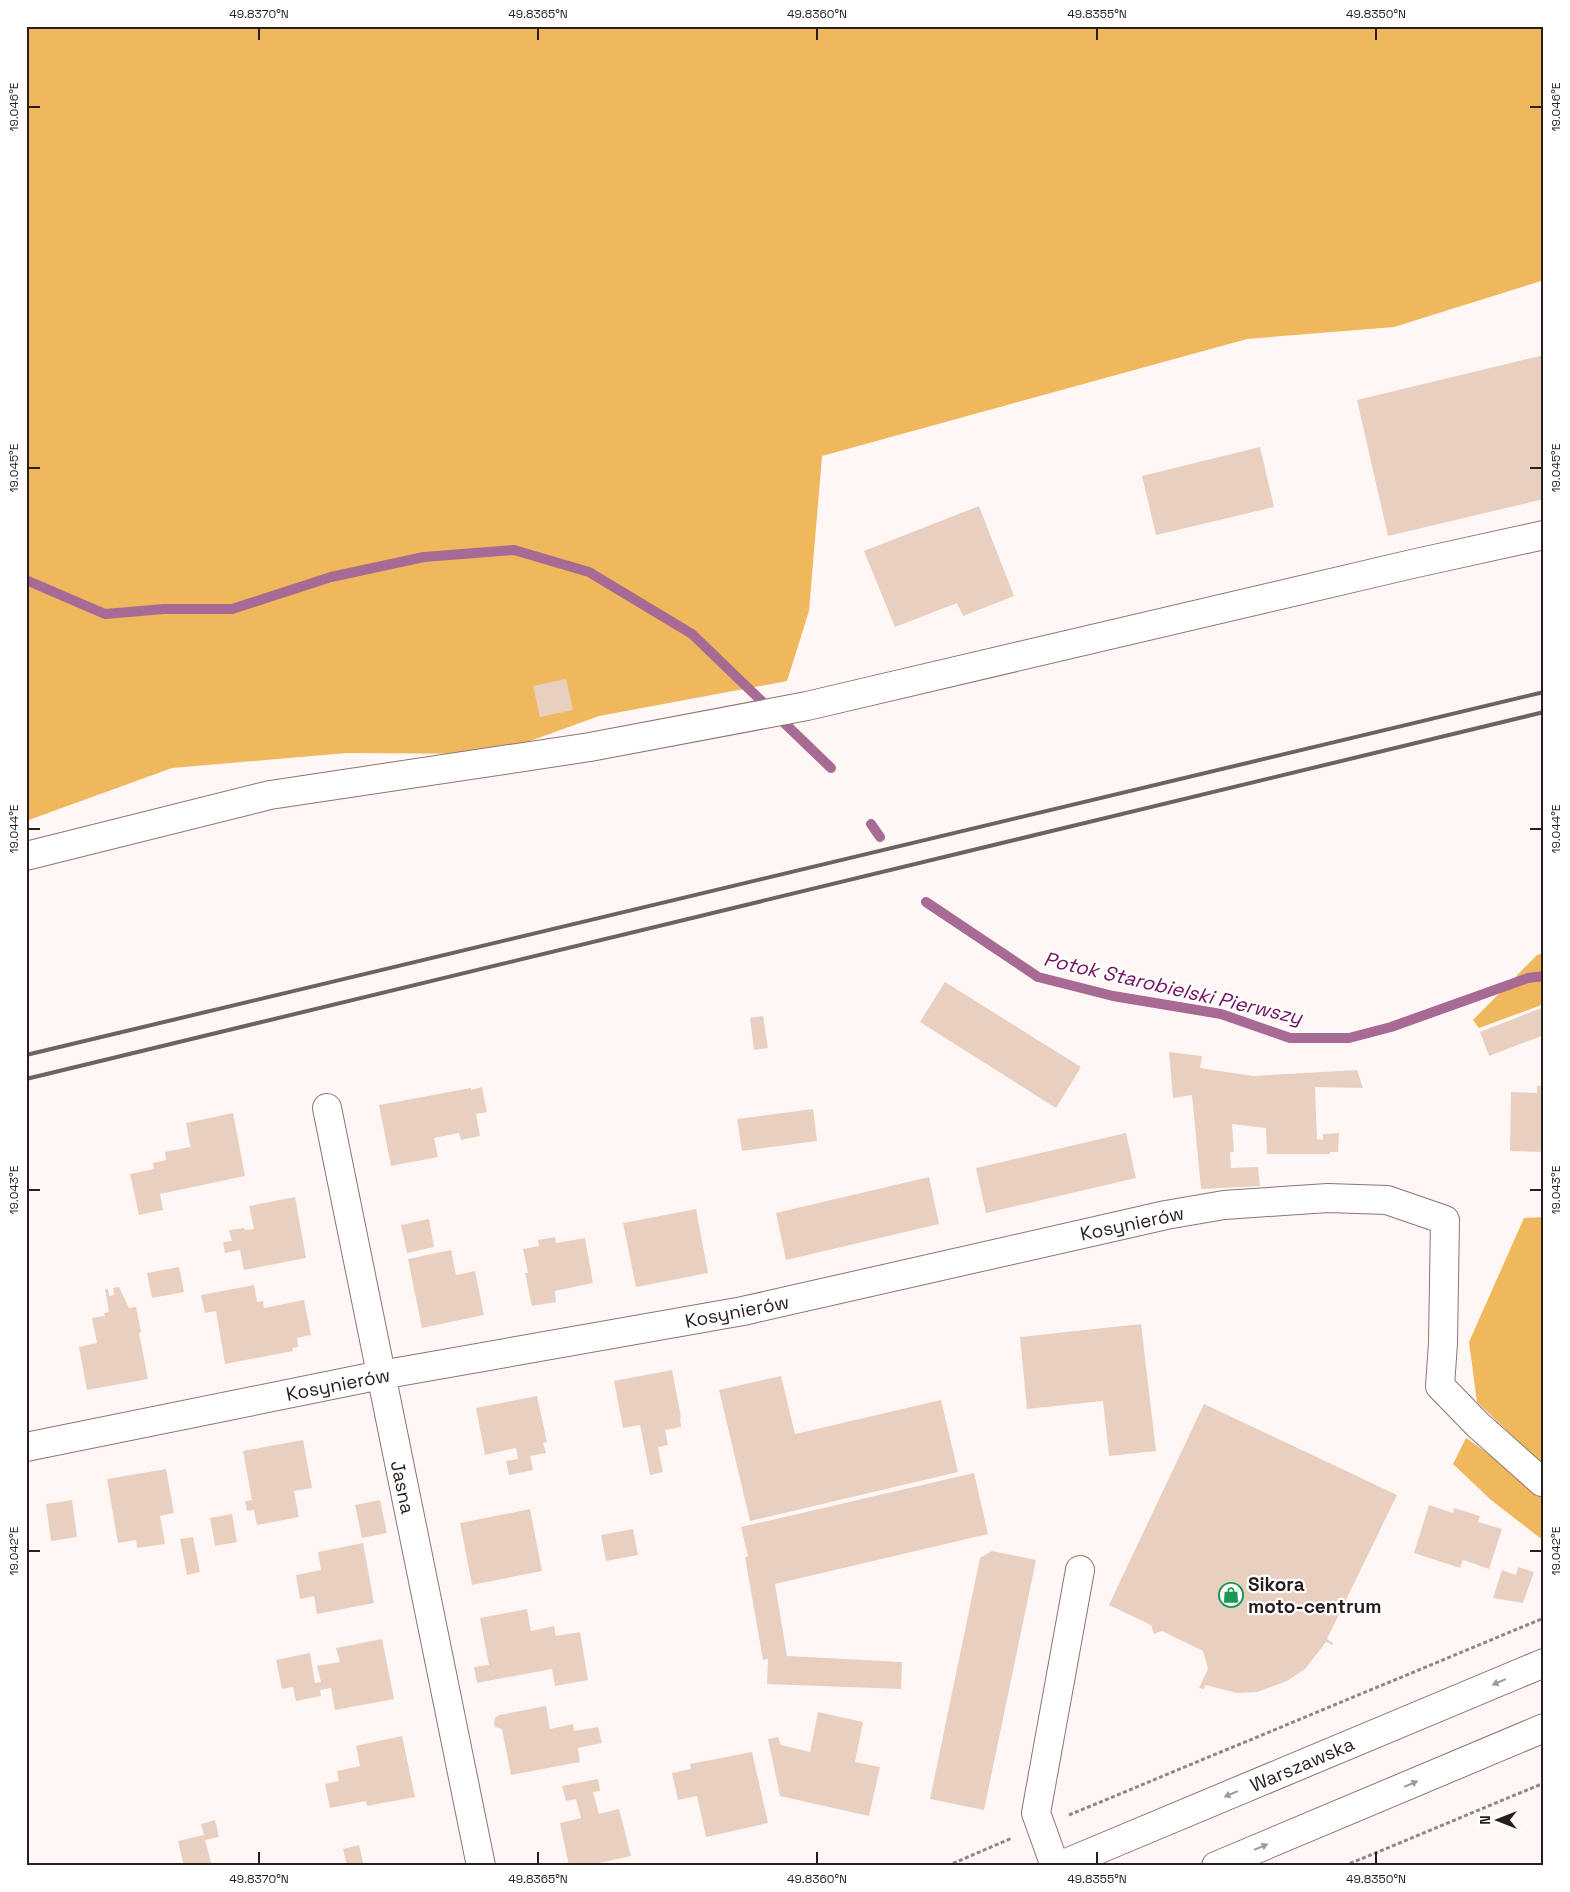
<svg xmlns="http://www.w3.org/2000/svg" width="1570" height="1892" font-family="'Space Grotesk',sans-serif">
  <rect width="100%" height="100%" fill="#fef7f6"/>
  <path fill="#f0b85d" d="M26 26H1544V280L1394 327 1247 339 822 456 809 611 787 681 599 716 494 754 347 753 172 768 26 821Z
    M1544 953V1004L1479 1028 1473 1020 1537 955Z
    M1544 1217V1466L1477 1402 1469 1342 1524 1218Z
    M1466 1438 1544 1493V1541L1491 1500 1453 1464Z"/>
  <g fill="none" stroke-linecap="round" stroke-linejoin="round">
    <path stroke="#a76a94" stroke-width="10" d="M26 580 105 614 164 609H232L331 577 424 557 514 550 589 572 692 634 831 768
      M871 824 880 837
      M926 902 1038 977 1113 996 1221 1014 1290 1038H1349L1391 1027 1528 978 1544 976"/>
  </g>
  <path fill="#e9cfc0" d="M1544 355V499L1388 536 1357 400Z
    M1260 447 1274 507 1156 535 1142 476Z
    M979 506 1014 596 963 616 957 603 895 627 864 551Z
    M566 679 573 710 540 717 533 686Z
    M945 982 1081 1067 1056 1108 920 1022Z
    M1544 1007V1035L1489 1056 1480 1032Z
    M763 1016 768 1048 754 1050 750 1018Z
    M1169 1052 1202 1056 1200 1068 1253 1076 1357 1070 1363 1088 1315 1087 1317 1139 1323 1140V1134L1339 1133 1338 1152H1330V1154H1267L1266 1128 1232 1124 1234 1152H1230L1231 1168 1258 1167 1260 1186 1201 1189 1192 1095 1173 1098Z
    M1537 1086H1544V1152L1510 1151 1511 1092 1537 1093Z
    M482 1087 487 1112 476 1114 480 1136 461 1140 459 1133 434 1138 438 1157 391 1166 379 1105 471 1088V1090Z
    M813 1109 817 1141 742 1151 737 1119Z
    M233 1113 245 1176 160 1194 163 1210 139 1215 130 1174 154 1169 153 1163 166 1160 165 1152 190 1147 192 1155 186 1123Z
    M1126 1133 1136 1178 986 1213 976 1168Z
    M929 1177 939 1224 786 1260 776 1213Z
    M295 1197 306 1258 244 1270 240 1250 225 1253 223 1242 232 1241 229 1230 244 1228 245 1230 254 1229 249 1206Z
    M696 1209 708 1273 636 1287 623 1223Z
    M429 1219 434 1247 407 1253 401 1225Z
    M555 1237 556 1243 585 1238 593 1283 555 1291 556 1302 532 1306 525 1273H528L523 1249 539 1246 538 1240Z
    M451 1250 456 1275 475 1271 484 1315 422 1328 408 1259Z
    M179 1267 184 1292 152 1298 147 1273Z
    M254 1285 257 1302 263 1301 264 1308 304 1300 311 1335 297 1338 298 1347 292 1348 293 1351 225 1364 216 1311 205 1313 201 1295Z
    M119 1287 129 1308 136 1307 141 1332 139 1333 148 1379 87 1390 79 1347 97 1343 92 1318 105 1316 104 1313 109 1312 105 1289H108L109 1296 114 1295 113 1288Z
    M1141 1324 1156 1451 1109 1456 1103 1401 1027 1409 1020 1337Z
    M672 1370 681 1417H680L681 1427 665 1430 668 1445 658 1447 663 1472 650 1475 640 1425 623 1428 614 1381Z
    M781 1376 795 1434 941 1400 958 1472 750 1521 719 1390Z
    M537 1396 547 1442 543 1443 546 1453 530 1456 533 1470 509 1475 506 1461 518 1459 516 1448 485 1455 476 1408Z
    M1204 1404 1397 1495 1327 1639 1333 1643V1645L1326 1642 1305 1669 1287 1681 1257 1692 1237 1693 1205 1685 1204 1689 1199 1688 1208 1669 1203 1651 1162 1631 1154 1634 1151 1625 1109 1605Z
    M303 1440 312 1488 294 1491 299 1517 257 1525 254 1510 247 1511 245 1501 252 1500 243 1451Z
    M166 1469 174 1513 160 1516 165 1544 137 1548 136 1540 118 1543 107 1479Z
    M974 1473 988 1534 775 1584 787 1656 902 1662 901 1689 767 1684 768 1659 763 1660 745 1557 748 1556 741 1527Z
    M72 1500 77 1537 51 1541 46 1504Z
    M380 1500 387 1533 362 1538 355 1505Z
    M1429 1505 1453 1513 1454 1508 1480 1516 1478 1522 1502 1529 1489 1569 1463 1560 1460 1568 1414 1553Z
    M530 1509 542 1571 472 1585 460 1523Z
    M232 1514 237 1542 215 1546 210 1518Z
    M633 1529 638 1555 606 1561 601 1535Z
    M193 1537 200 1572 187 1575 180 1539Z
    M363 1543 374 1603 317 1614 314 1596 300 1599 296 1575 321 1570 318 1552Z
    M992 1551 1036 1560 984 1810 930 1799 980 1558Z
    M1518 1567 1534 1572 1523 1603 1493 1598 1502 1570 1516 1575Z
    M527 1609 531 1631 554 1626 556 1636 580 1632 588 1680 555 1686 552 1669 477 1683 474 1667 489 1665 480 1618Z
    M382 1639 394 1699 335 1710 331 1688 320 1690 321 1696 296 1701 293 1687 282 1689 276 1660 310 1653 315 1683 321 1682 317 1666 340 1662 336 1648Z
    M546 1706 550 1729 573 1724 574 1731 598 1727 602 1743 578 1748 580 1762 511 1775 502 1729 495 1727 494 1724 495 1718 499 1715Z
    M818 1712 863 1722 855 1762 880 1767 869 1816 780 1796 768 1739 778 1737 781 1745 810 1752Z
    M402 1736 415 1797 367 1806 366 1801 330 1808 325 1784 339 1781 337 1771 360 1766 356 1746Z
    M752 1752 768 1823 706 1837 697 1796 678 1800 672 1773 691 1769 690 1764Z
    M598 1779 600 1791 593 1792 599 1814 619 1809 631 1856 586 1866H569L560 1823 581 1818 576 1799 566 1801 562 1786Z
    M215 1820 219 1837 205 1840 212 1866H184L178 1841 204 1835 201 1824Z
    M359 1845 364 1866H347L343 1849Z"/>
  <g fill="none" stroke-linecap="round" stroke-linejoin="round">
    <defs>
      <path id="minor" d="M26 856 270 795 590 747 807 706 1412 564 1544 535
        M327 1108 481 1866
        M26 1447 381 1375 743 1311 1166 1215 1224 1205 1328 1198 1387 1200 1445 1220 1443 1343 1440 1386 1478 1425 1542 1482
        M1055 1866 1036 1813 1080 1570"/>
      <path id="major" d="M1059 1866 1544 1663
        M1216 1866 1544 1728"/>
    </defs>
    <use href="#minor" stroke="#907470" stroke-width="30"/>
    <use href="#major" stroke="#907470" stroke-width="30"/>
    <path stroke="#908685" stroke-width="3" stroke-dasharray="4 2.5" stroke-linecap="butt" d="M1069 1815 1544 1618
      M947 1866 1012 1838
      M1344 1866 1544 1783"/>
    <use href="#minor" stroke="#fff" stroke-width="28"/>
    <use href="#major" stroke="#fff" stroke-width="28"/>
    <path stroke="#6c6260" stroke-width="4" d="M26 1055 1544 692
      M26 1079 1544 712"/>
  </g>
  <defs><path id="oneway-solid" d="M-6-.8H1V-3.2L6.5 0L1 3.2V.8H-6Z" transform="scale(1.25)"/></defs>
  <g fill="#9f9a99">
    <use href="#oneway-solid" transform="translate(1499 1682) rotate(157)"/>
    <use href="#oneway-solid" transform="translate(1411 1784) rotate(-23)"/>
    <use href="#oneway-solid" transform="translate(1231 1794) rotate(157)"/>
    <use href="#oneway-solid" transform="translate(1261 1847) rotate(-23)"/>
  </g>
  <path fill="none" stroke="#291e1c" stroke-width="2" d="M259 28V40M538 28V40M817 28V40M1097 28V40M1376 28V40M28 107H40M1530 107H1542M28 468H40M1530 468H1542M28 829H40M1530 829H1542M28 1190H40M1530 1190H1542M28 1551H40M1530 1551H1542M259 1852V1864M538 1852V1864M817 1852V1864M1097 1852V1864M1376 1852V1864"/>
  <defs>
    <symbol id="shop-ring" viewBox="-11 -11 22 22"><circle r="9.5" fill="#fff" stroke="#189755" stroke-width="1.5"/><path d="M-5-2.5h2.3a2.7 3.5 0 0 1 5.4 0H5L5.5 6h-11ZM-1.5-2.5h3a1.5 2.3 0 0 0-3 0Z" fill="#189755"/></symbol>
  </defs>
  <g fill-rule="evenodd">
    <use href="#shop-ring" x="1217" y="1581" width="28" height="28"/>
  </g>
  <g text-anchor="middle" stroke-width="4.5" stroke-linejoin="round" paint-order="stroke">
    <g font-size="19" fill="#291e1c" stroke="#fff">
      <text transform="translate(1132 1223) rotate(-12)" y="7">Kosynierów</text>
      <text transform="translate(737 1311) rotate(-11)" y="7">Kosynierów</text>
      <text transform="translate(338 1384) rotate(-11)" y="7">Kosynierów</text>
      <text transform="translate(403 1487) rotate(78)" y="7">Jasna</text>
      <text transform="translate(1302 1764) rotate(-23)" y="7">Warszawska</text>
    </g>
    <g font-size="19" font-weight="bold" fill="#291e1c" stroke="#fff" text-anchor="start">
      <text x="1248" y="1591">Sikora<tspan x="1248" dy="22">moto-centrum</tspan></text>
    </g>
    <g font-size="20" font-style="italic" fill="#721061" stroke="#fff">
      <text transform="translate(1173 988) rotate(13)" y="7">Potok Starobielski Pierwszy</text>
    </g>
  </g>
  <rect width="1570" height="1892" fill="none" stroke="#ffffff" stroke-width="55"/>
  <g transform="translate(1498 1820) rotate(270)" stroke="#ffffff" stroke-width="4" paint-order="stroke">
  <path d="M0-4L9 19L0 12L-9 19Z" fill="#291e1c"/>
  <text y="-8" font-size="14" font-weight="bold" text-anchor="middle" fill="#291e1c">N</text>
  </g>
  <rect x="28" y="28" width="1514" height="1836" fill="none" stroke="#291e1c" stroke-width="2"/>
  <g font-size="12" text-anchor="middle" fill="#291e1c">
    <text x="259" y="18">49.8370°N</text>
    <text x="538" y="18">49.8365°N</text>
    <text x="817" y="18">49.8360°N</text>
    <text x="1097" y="18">49.8355°N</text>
    <text x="1376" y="18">49.8350°N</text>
    <text transform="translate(1556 107) rotate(-90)" y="4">19.046°E</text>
    <text transform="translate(14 107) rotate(-90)" y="4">19.046°E</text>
    <text transform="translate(1556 468) rotate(-90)" y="4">19.045°E</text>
    <text transform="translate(14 468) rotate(-90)" y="4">19.045°E</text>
    <text transform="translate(1556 829) rotate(-90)" y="4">19.044°E</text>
    <text transform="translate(14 829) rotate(-90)" y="4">19.044°E</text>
    <text transform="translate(1556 1190) rotate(-90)" y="4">19.043°E</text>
    <text transform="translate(14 1190) rotate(-90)" y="4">19.043°E</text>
    <text transform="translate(1556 1551) rotate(-90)" y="4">19.042°E</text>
    <text transform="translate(14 1551) rotate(-90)" y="4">19.042°E</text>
    <text x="259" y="1883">49.8370°N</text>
    <text x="538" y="1883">49.8365°N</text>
    <text x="817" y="1883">49.8360°N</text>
    <text x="1097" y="1883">49.8355°N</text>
    <text x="1376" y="1883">49.8350°N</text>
  </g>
</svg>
